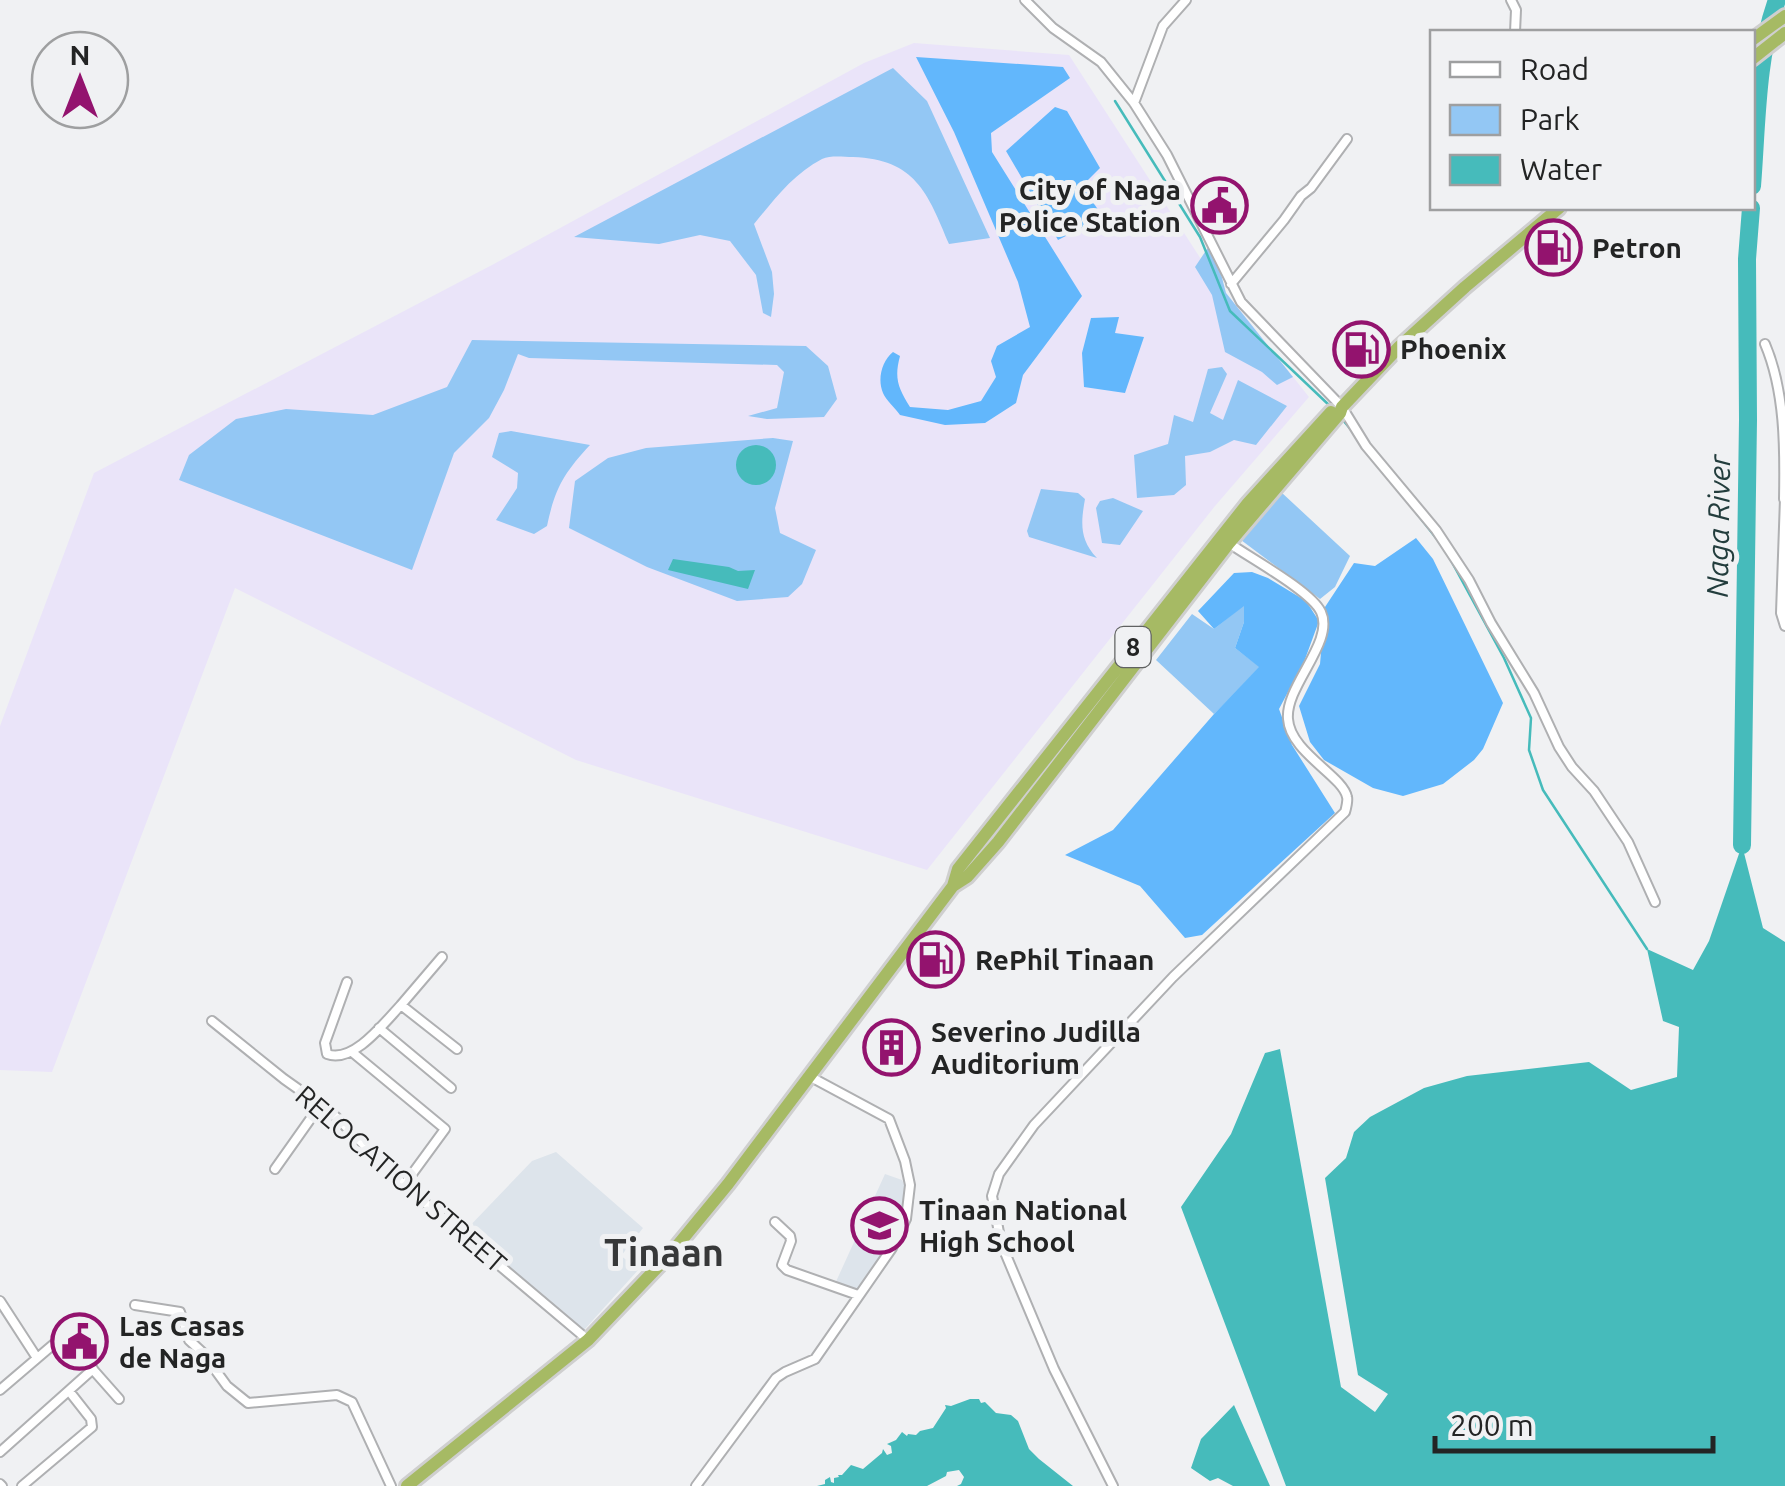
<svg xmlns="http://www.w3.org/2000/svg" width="1785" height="1486" font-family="Ubuntu,sans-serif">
  <rect width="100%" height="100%" fill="#f0f1f3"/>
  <path fill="#eae4f9" d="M914 43 1069 55 1208 270 1309 397 1215 506 927 870 576 760 235 588 52 1072 0 1070V726L94 473 492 265 864 63Z"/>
  <path fill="#dde4eb" d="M556 1152 643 1228 621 1256 639 1269 584 1330 464 1232 532 1161Z
    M885 1174 902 1180 906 1188 903 1217 886 1254 857 1293 834 1286Z"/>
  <path fill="#93c7f4" d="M893 68 927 101 990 238 949 244C928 193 915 159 853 157 843 157 831 155 822 159 793 174 774 200 754 224L772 272 774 294 771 317 763 313 756 275 730 241 700 235 659 244 574 237Z
    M1209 246 1220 270 1226 293 1293 377 1277 385 1262 372 1225 352 1212 295 1195 267Z
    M472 340 806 346 828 366 837 399 824 417 767 419 748 416 777 408 784 372 777 365 529 358 518 354 504 390 489 418 454 453 412 570 179 480 189 455 236 419 286 409 373 415 447 387Z
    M1222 367 1227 374 1210 413 1223 420 1238 380 1287 406 1256 445 1234 440 1210 452 1185 456 1186 485 1174 495 1137 498 1134 455 1168 444 1174 415 1193 422 1208 369Z
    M511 431 590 445C564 473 555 488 547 526L534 534 496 520 517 488 518 473 492 457 499 433Z
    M773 438 793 441 775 508 780 533 816 550 802 584 788 597 737 601 647 567 569 528 575 481 608 458 646 448Z
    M1041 489 1078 493 1085 499C1081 522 1079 539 1097 558L1029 537 1027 531Z
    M1281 492 1350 556 1335 587 1320 599 1241 540Z
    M1113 498 1143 511 1120 545 1102 543 1096 508 1100 501Z
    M1244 605V622L1235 648 1260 667 1214 714 1156 660 1192 614 1214 629Z"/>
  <path fill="#62b7fc" d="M916 57 1063 67 1070 78 991 133 992 152 1082 296 1023 375 1016 403 985 423 945 425 900 415C895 408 886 400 883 393 877 379 882 361 893 352L900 356C894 378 898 388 910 407L948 410 981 401 996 377 991 361 997 346 1030 327 1018 282 954 132Z
    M1055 107 1067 111 1100 168 1082 186 1103 217 1058 240 1006 151Z
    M1119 317 1115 333 1144 337 1125 393 1084 387 1082 353 1091 318Z
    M1416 538 1433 559 1503 703 1483 749 1474 760 1443 784 1403 796 1373 788 1324 760 1310 742 1299 706 1320 664 1325 607 1354 563 1375 566Z
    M1252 572 1268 578 1306 601 1319 621 1304 662 1279 709 1292 745 1335 813 1202 935 1185 938 1140 886 1065 855 1113 830 1214 714 1259 667 1235 648 1244 622V606L1214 629 1198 611 1234 573Z"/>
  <path fill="#46bbbb" d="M736 465a20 20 0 1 1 40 0a20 20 0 1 1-40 0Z
    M673 559 729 567 738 571 755 570 748 589 668 570Z
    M1742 845 1763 928 1785 942V1486H1286L1181 1207 1231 1134 1265 1053 1280 1049 1341 1387 1375 1412 1388 1394 1358 1375 1325 1178 1346 1158 1354 1132 1370 1117 1424 1088 1467 1076 1589 1062 1631 1090 1677 1077 1679 1027 1663 1021 1647 949 1693 970 1709 941Z
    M970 1399H979L981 1403 985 1402 996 1413 1011 1415 1018 1421 1029 1449 1039 1459 1073 1486H957L961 1484 964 1477 959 1470 947 1472 946 1476 927 1486H817L825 1484V1480L830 1477 831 1482 834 1483V1478L839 1477 838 1475H842L851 1465 863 1469 882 1453 883 1449 887 1455 892 1453 891 1446 887 1444 896 1440 902 1432 907 1436 908 1434 916 1435 920 1431 933 1428 946 1408 945 1405 951 1406Z
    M1234 1405 1270 1486H1233L1218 1478 1210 1481 1191 1468 1201 1439Z"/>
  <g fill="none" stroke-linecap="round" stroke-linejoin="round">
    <path stroke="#46bbbb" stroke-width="2.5" d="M1115 101 1200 237 1230 311 1330 406
      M1342 419 1353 432
      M1411 506 1440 543
      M1447 553 1504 658 1531 718 1529 750 1543 790 1647 949"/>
    <path stroke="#46bbbb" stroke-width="18" d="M1752 186C1757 124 1756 58 1777 0
      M1742 845 1748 420 1747 259 1751 208"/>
    <defs>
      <path id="minor" d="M1025 0 1053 28 1101 62 1134 103 1167 155 1241 302 1342 407 1366 446 1436 530 1469 580 1491 623 1534 693 1559 747 1572 767 1594 791 1628 842 1655 902
        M1511 0 1516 10 1515 32
        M1134 103 1163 26 1186 0
        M1231 284 1284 220 1301 196 1311 188 1347 139
        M1765 344C1785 391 1785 448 1784 499
        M1785 498 1781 613 1785 626
        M442 957 401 1005 457 1049
        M347 982 325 1043 327 1054C353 1064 384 1023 401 1005
        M212 1021 284 1079 332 1113 404 1185 588 1340
        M379 1028 451 1088
        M352 1052 445 1129 404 1185
        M275 1169 321 1104
        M775 1222 790 1236 791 1241 782 1265 787 1270 858 1295
        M0 1301 37 1358
        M135 1305 180 1312 189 1340 203 1353 227 1386 248 1403 337 1395 352 1402 391 1486
        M0 1390 55 1343 62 1340 73 1347 119 1399
        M0 1452 93 1369
        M0 1484 2 1486
        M22 1486 92 1427 91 1419 69 1391
        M696 1486 776 1378 785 1372 815 1359 892 1248 906 1219 910 1185 905 1161 889 1119 809 1076
        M1113 1486 1054 1369 1001 1243 992 1196 999 1174 1034 1125 1173 977 1345 812C1346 809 1348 800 1347 797 1343 776 1290 752 1288 719 1285 686 1335 642 1321 612 1311 591 1250 558 1229 543"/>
      <path id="trunk" d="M1752 40 1785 16
        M1752 59 1785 33
        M953 886 958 869 1248 503 1331 412
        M407 1486 588 1340 672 1252 728 1184 953 886 967 877 998 842 1229 543 1340 413 1342 407 1399 347 1465 287 1559 208"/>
    </defs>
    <use href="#minor" stroke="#afb0b2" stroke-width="12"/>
    <use href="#trunk" stroke="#cfcfcf" stroke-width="18"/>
    <use href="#minor" stroke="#fff" stroke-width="8"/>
    <use href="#trunk" stroke="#a6ba64" stroke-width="12"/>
  </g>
  <defs>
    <symbol id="civic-ring" viewBox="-11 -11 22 22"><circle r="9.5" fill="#f0f1f3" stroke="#93136e" stroke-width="1.5"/><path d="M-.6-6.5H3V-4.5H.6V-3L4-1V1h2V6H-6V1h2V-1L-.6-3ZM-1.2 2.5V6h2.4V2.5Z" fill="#93136e"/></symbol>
    <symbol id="fuel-ring" viewBox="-11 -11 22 22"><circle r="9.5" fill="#f0f1f3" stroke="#93136e" stroke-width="1.5"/><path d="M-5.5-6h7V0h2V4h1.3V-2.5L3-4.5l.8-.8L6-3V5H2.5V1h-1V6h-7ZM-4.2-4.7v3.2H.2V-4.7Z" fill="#93136e"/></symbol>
    <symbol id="building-ring" viewBox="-11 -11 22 22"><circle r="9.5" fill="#f0f1f3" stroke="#93136e" stroke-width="1.5"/><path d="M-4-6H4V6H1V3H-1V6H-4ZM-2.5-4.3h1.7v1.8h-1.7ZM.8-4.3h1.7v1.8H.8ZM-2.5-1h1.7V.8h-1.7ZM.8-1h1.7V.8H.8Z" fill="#93136e"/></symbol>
    <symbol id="school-ring" viewBox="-11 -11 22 22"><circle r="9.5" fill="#f0f1f3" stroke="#93136e" stroke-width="1.5"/><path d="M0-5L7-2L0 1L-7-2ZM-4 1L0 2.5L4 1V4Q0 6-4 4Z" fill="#93136e"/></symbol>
  </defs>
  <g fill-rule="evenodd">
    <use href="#civic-ring" x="1188" y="174" width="63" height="63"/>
    <use href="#fuel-ring" x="1522" y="216" width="63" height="63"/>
    <use href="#fuel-ring" x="1330" y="318" width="63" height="63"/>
    <use href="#fuel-ring" x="904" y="928" width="63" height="63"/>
    <use href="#building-ring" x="860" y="1016" width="63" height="63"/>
    <use href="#school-ring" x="848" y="1194" width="63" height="63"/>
    <use href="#civic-ring" x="48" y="1310" width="63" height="63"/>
  </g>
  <g text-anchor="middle" stroke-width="10" stroke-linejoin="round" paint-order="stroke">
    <rect fill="#f0f1f3" stroke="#606262" stroke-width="2.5" x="1115.5" y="627" width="35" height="40" rx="8"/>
    <g font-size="25" font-weight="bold" fill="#232424">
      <text x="1133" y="656">8</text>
    </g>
    <g font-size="28" font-weight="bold" fill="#232424" stroke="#f0f1f3" text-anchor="start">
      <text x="1181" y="200" text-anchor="end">City of Naga<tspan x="1181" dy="32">Police Station</tspan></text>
      <text x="1592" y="258">Petron</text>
      <text x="1400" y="359">Phoenix</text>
      <text x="975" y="970">RePhil Tinaan</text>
      <text x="931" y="1042">Severino Judilla<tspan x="931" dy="32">Auditorium</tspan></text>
      <text x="919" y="1220">Tinaan National<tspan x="919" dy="32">High School</tspan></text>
      <text x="119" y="1336">Las Casas<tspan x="119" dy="32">de Naga</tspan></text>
    </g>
    <g font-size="28" fill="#232424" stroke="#f0f1f3">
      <text transform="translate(401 1179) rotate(41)" y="10">RELOCATION STREET</text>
    </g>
    <g font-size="30" font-style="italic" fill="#233d3d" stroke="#f0f1f3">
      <text transform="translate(1719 526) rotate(-89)" y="10">Naga River</text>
    </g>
    <g font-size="38" font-weight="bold" fill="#373839" stroke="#f0f1f3">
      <text x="664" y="1266">Tinaan</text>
    </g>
  </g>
  <rect x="1430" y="30" width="325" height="180" fill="#f0f1f3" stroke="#9e9fa0" stroke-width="2.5"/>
  <rect x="1450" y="62" width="50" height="15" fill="#ffffff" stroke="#9e9fa0" stroke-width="2.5"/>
  <text x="1520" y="80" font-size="30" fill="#232424">Road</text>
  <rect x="1450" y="105" width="50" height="30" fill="#93c7f4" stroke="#9e9fa0" stroke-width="2.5"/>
  <text x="1520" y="130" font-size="30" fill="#232424">Park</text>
  <rect x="1450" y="155" width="50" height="30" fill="#46bbbb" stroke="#9e9fa0" stroke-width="2.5"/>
  <text x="1520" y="180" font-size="30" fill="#232424">Water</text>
  <g transform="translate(80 80)"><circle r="48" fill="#f0f1f3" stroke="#9e9fa0" stroke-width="2.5"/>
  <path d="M0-8L18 38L0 25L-18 38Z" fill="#93136e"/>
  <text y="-15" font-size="28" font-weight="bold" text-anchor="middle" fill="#232424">N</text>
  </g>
  <path d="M1435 1436v15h278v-15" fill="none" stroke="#232424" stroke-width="5"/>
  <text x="1450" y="1436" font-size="30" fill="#232424" stroke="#f0f1f3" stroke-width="8" paint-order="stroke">200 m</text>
</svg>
